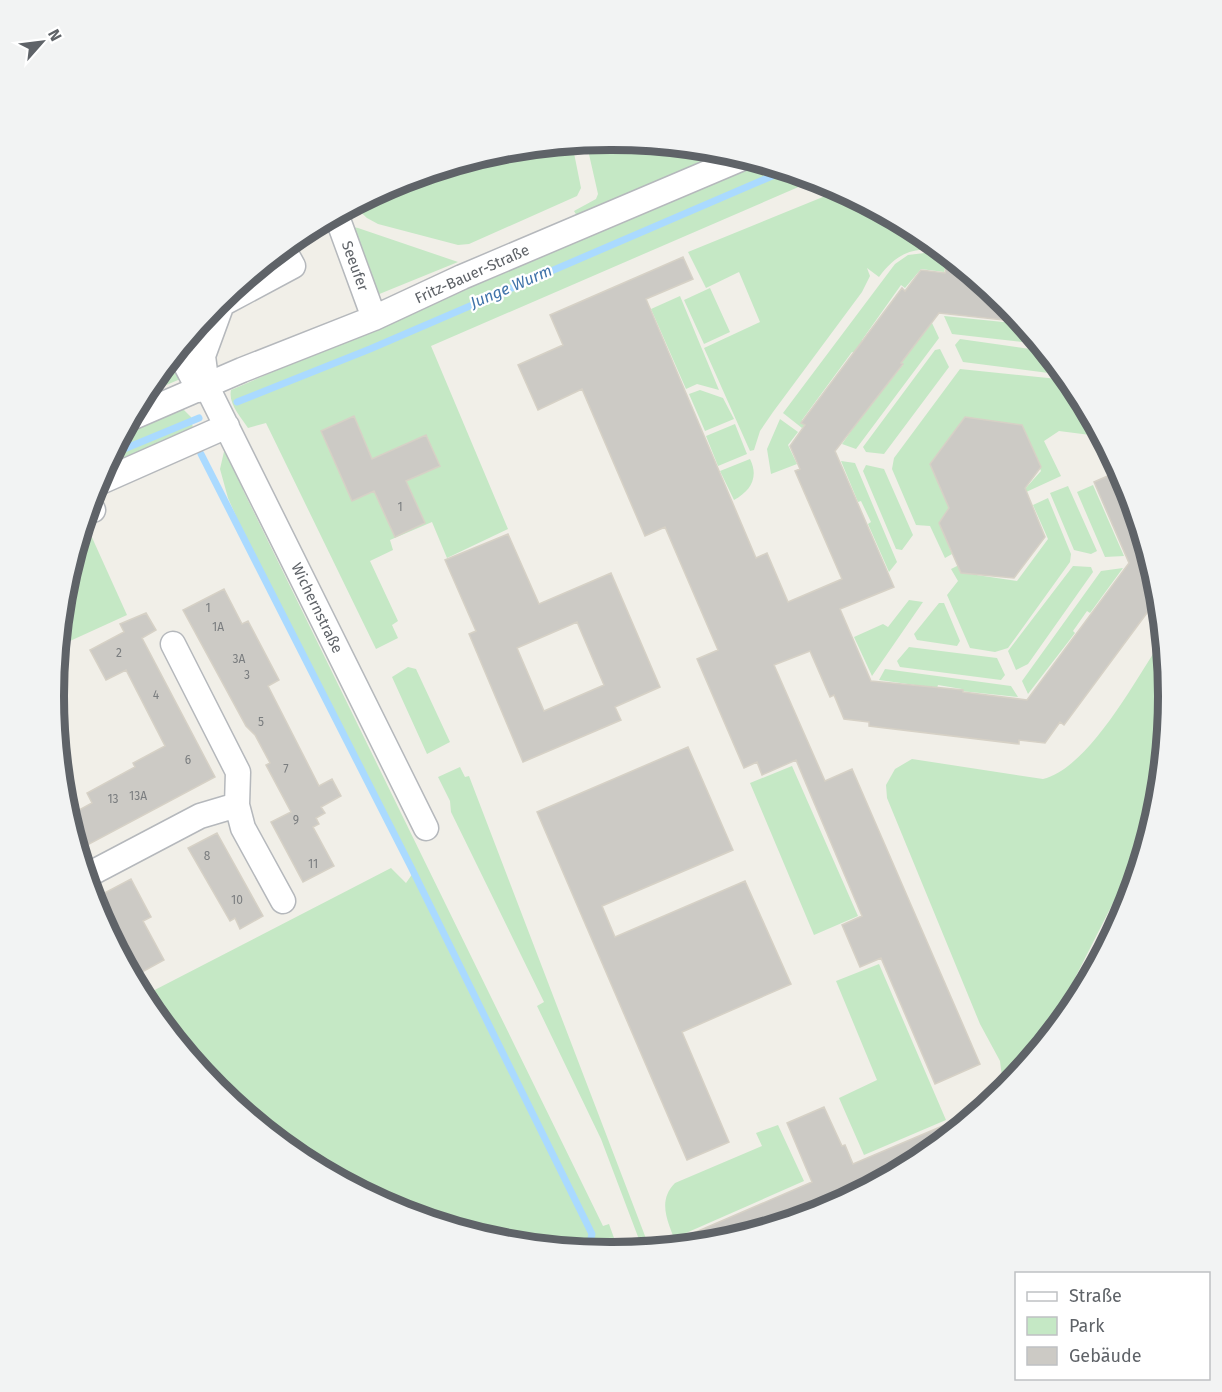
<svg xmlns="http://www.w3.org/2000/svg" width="1222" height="1392" font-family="'Fira Sans',sans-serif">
  <rect width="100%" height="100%" fill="#f1efe8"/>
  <path fill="#c5e8c5" d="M611 139 720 150 728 152 577 216 574 211 596 199 598 194 586 141Z
    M572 143 581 188 577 196 469 244 458 245 378 224 367 218 353 205 398 181 503 150Z
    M764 163 817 179 431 346 508 529 447 558 432 522 390 540 393 550 370 561 398 621 392 625 398 638 376 649 266 423 248 428C241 417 228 404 231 390L670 200Z
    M840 190 921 233 962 267 946 265 944 272 921 269 905 288 901 285 862 340 865 344 857 354 852 352 802 420 806 423 802 428 783 413 895 264 908 255 941 251C912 247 897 253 879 277L867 268 870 276 862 292 773 412 760 431 754 450 750 451 704 348 760 322 739 272 706 288 688 252Z
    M353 227 358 228 458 262 372 297Z
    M710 288 730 332 704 344 684 300Z
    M680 296 719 390 697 384 686 389 651 309Z
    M944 316 1023 324 1039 344 952 334Z
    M932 323 939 338 856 449 842 444 887 380 890 381 903 365 900 363Z
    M960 339 1045 351 1064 375 963 362 955 345Z
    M940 349 949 367 884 454 866 452 863 447 935 350Z
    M173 356 185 377 143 395Z
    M960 369 1068 380 1083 403 1098 436 1059 431 1044 441 1061 476 1024 493V490L1041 471 1023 428 940 524 952 554 945 558 930 526 916 525 892 469 894 458Z
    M700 390 723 398 734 419 705 431 689 394Z
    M182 408 191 417 193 429 100 475 123 433Z
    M780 419 798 432 788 445 797 464 771 474 767 449Z
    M735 424 747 454 718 466 706 436Z
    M226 443 248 487 243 490 603 1226 609 1224 619 1252 502 1242 398 1210 301 1159 217 1090 143 996 391 868 406 883 413 873 353 749 269 591 228 498 220 469Z
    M750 459C759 477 751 491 734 500L720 471Z
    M841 461 855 463 897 562 889 572 868 524 871 522 861 501 858 502Z
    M866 465 884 469 913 535 902 550 896 549 863 471Z
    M1093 485 1124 556 1105 557 1077 492Z
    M1068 486 1097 551 1091 554 1074 550 1050 493Z
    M1048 498 1071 554 1070 562 1008 648 995 652 970 648 947 595 958 581 951 569 959 565 963 573 1017 581 1048 539 1033 505Z
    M85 522 127 615 59 646 65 587Z
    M1073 566 1091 567 1093 572 1028 664 1016 670 1008 651Z
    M1123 568 1090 613 1087 611 1073 631 1075 633 1028 694 1022 681 1101 571Z
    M909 600 923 602 872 676 854 637 883 624 888 627Z
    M939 603H944L960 641 957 646 917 640 914 634Z
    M1162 640 1168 696 1157 805 1150 830 1039 1049 1015 1077 1003 1085 1000 1061 980 1024 887 798 886 785 895 769 912 759 1043 779C1089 768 1136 679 1162 640Z
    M909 647 997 658 1005 675 1001 680 900 667 897 661Z
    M408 667 416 669 450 742 427 754 392 677Z
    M885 669 1011 686 1018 697 961 691 962 689 938 685 937 688 879 680Z
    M792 766 858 916 814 935 750 783Z
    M460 767 465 777 469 776 650 1249 643 1250 601 1139 537 1006 544 1002 451 812 450 801 438 777Z
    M879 964 946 1120 864 1155 839 1098 877 1080 836 981Z
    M778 1125 804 1181 686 1233 690 1245 677 1246C669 1224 656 1202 675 1183L762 1146 756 1133Z"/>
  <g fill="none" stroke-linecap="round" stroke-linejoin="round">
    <path stroke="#aadaff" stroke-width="7" d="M237 402 370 349 786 170
      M112 454 199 418
      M201 454 411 867 592 1234 588 1251"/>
  </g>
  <path fill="#cccac5" stroke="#d6d1c6" stroke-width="1.5" fill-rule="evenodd" d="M683 257 693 279 646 299 756 558 767 553 788 602 842 579 795 471 800 469 790 446 805 425 801 423 902 288 905 291 921 270 945 273 946 268 966 270 1005 302 1022 322 939 313 901 363 903 364 835 451 894 587 840 609 871 681 963 690V692L1027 700 1129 563 1094 482 1119 471 1126 483 1158 598 1064 725 1060 722 1045 743 1019 740V744L869 726V722L844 719 834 695 830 697 810 651 774 665 825 781 852 769 980 1064 935 1084 881 958 860 967 842 925 862 916 796 760 762 775 757 762 744 768 697 659 718 650 665 527 645 536 582 389 538 410 518 365 563 345 550 315Z
    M354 416 372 459 426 435 440 466 406 481 425 523 395 537 374 491 352 501 321 431Z
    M965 417 1022 425 1041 467 1025 488 1045 537 1014 578 961 573 939 523 949 508 930 464Z
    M508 534 539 604 611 573 660 687 615 707 621 720 523 762 469 634 476 631 445 560ZM577 622 604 685 544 711 517 648Z
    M224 589 242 624 248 621 279 680 268 686 319 786 332 779 341 796 321 807 325 813 316 818 319 824 313 827 334 866 303 882 271 822 291 812 266 765 270 763 255 735 246 726 183 610Z
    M146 613 156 630 142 638 215 777 78 850 68 816 92 803 87 793 135 767 133 763 165 746 126 670 106 680 90 650 124 632 120 624Z
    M688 747 733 850 602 906 615 937 745 881 791 984 682 1032 729 1142 687 1160 537 812Z
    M217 833 263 916 240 929 235 918 230 921 188 848Z
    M131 879 151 917 143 921 164 960 133 977 93 899Z
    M824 1107 842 1146 845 1145 853 1164 966 1116 968 1120 920 1159 824 1211 719 1242 668 1247V1244L812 1182 787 1123Z"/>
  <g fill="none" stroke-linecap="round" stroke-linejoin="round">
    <defs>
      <path id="minor" d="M336 214 374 318
        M220 300 222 304 293 266 283 248
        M222 304 203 356 207 387 426 828
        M178 350 199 390
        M131 418 242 370 374 318 462 277 745 157
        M96 484 227 426
        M90 504 93 510
        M173 644 238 772 237 805 243 828 283 901
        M86 876 200 816 237 805"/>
    </defs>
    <use href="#minor" stroke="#b5b8bc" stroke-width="27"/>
    <use href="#minor" stroke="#fff" stroke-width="24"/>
  </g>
  <g text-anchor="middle" stroke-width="4.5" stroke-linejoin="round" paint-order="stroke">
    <g font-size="12" fill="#7a7d7f">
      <text x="400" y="511">1</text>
      <text x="208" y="612">1</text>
      <text x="218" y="631">1A</text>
      <text x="119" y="657">2</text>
      <text x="239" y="663">3A</text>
      <text x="247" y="679">3</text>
      <text x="156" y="699">4</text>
      <text x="261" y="726">5</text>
      <text x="188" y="764">6</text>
      <text x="286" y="773">7</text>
      <text x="138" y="800">13A</text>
      <text x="113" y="803">13</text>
      <text x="296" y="824">9</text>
      <text x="207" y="860">8</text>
      <text x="313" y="868">11</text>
      <text x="237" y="904">10</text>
    </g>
    <g font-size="15" fill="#5f6368" stroke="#fff">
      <text transform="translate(355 266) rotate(70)" y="5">Seeufer</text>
      <text transform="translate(472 274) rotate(-24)" y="5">Fritz-Bauer-Straße</text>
      <text transform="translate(317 608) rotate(64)" y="5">Wichernstraße</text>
    </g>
    <g font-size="16" font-style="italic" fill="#4174aa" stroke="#fff">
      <text transform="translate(511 286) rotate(-23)" y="6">Junge Wurm</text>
    </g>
  </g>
  <path d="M0 0H1222V1392H0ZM610 150H612A546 546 0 0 1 1158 696V696A546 546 0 0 1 612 1242H610A546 546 0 0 1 64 696V696A546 546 0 0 1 610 150Z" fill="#f2f3f3" fill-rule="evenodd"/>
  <path fill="none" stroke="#5f6368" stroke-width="8" d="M610 150H612A546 546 0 0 1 1158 696V696A546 546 0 0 1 612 1242H610A546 546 0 0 1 64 696V696A546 546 0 0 1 610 150Z"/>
  <rect x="1015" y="1272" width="195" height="108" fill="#ffffff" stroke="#bfc1c3" stroke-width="1.5"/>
  <rect x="1027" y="1292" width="30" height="9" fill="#ffffff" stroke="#bfc1c3" stroke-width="1.5"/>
  <text x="1069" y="1302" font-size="18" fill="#5f6368">Straße</text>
  <rect x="1027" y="1317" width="30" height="18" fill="#c5e8c5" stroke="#bfc1c3" stroke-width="1.5"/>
  <text x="1069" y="1332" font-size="18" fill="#5f6368">Park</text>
  <rect x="1027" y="1347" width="30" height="18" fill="#cccac5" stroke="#bfc1c3" stroke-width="1.5"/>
  <text x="1069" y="1362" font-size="18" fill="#5f6368">Gebäude</text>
  <g transform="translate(42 42) rotate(62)" stroke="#ffffff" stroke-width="4.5" paint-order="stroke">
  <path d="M0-4.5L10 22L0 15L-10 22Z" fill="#5f6368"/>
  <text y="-9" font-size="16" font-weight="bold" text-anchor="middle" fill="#5f6368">N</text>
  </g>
</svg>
